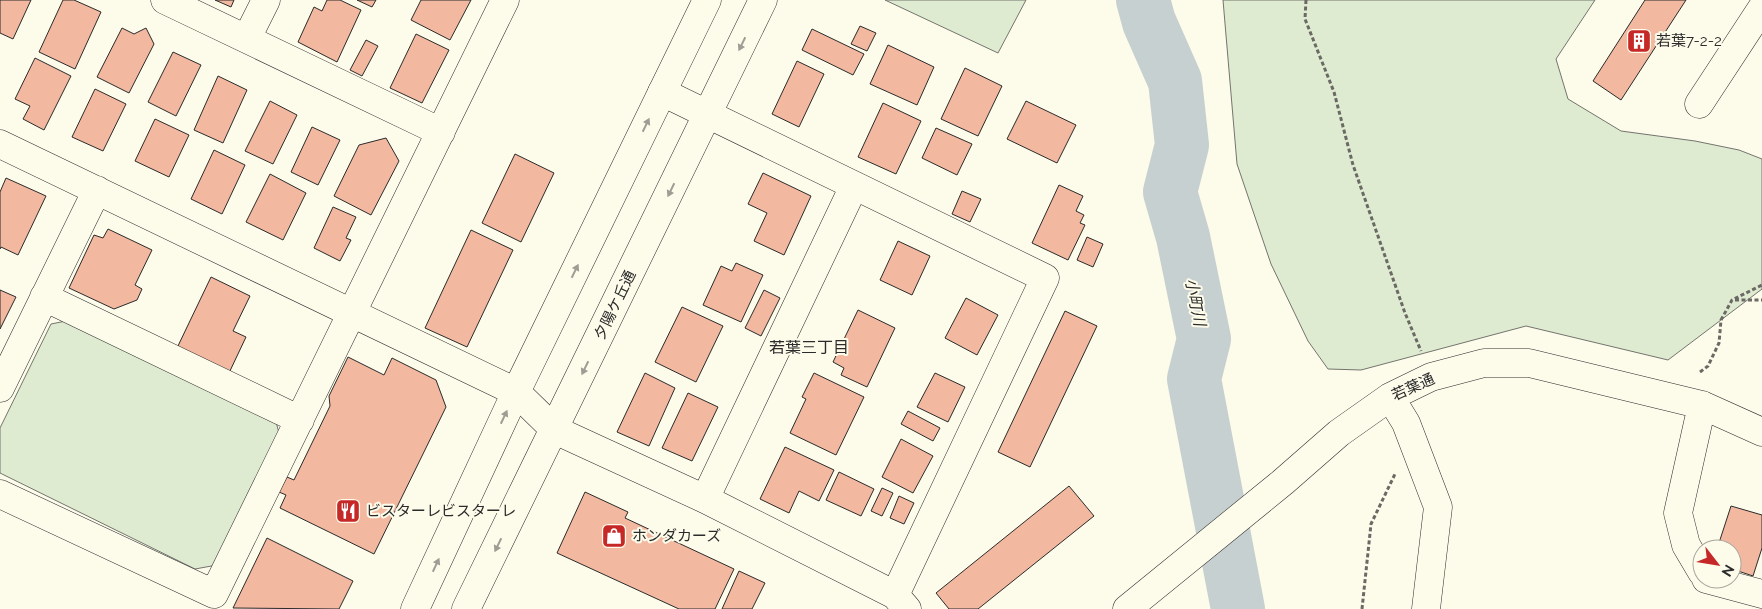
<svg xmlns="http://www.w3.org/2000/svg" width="1762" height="609" font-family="Raleway,'Noto Sans JP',sans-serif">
  <rect width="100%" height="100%" fill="#fdfbea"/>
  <path fill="#deebd1" stroke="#74746e" d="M885 0H1026L998 53Z
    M1223 0H1595L1556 59 1568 99 1621 131 1695 141 1739 150 1762 159V289L1668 360 1526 326 1361 370 1328 369 1308 341 1271 264 1237 164Z
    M76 319 274 414 280 437 217 565 195 569 0 473V428L51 324Z"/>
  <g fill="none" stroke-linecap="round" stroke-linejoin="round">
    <path stroke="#c7d0d0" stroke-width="54" d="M1143 0 1149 22 1175 81 1182 145 1170 192 1183 237 1204 339 1194 379 1238 609"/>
  </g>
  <path fill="#f2b8a0" stroke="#2b2b2b" d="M0 0H31L13 39 0 33Z
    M63 0H74L101 12 75 69 39 52Z
    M215 0H234L231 7Z
    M327 0H340L361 10 337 62 298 42 314 7 322 11Z
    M357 0H376L372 7Z
    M421 0H471L450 40 411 20Z
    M1645 0H1686L1621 100 1593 81Z
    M860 26 876 33 867 51 851 44Z
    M122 28 134 34 146 28 154 44 129 93 97 77Z
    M812 29 864 54 853 75 802 50Z
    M416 34 449 50 422 103 390 88Z
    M366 40 378 46 362 76 350 70Z
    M888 45 934 67 917 105 870 84Z
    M173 52 201 65 176 116 148 102Z
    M35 58 71 76 44 130 23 119 30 106 15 99Z
    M797 61 824 74 799 127 772 114Z
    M965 68 1002 86 978 136 941 119Z
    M218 76 247 90 223 143 194 130Z
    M95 89 126 104 103 151 72 137Z
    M270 101 297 115 273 164 245 151Z
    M1026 101 1076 125 1057 163 1007 139Z
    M883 103 921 121 896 174 858 157Z
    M155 119 189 135 169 177 135 161Z
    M312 127 340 140 318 185 291 172Z
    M936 128 972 144 957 175 922 158Z
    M386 138 399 161 371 215 334 196 359 145Z
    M214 150 245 165 222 214 191 199Z
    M515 154 554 173 521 242 482 223Z
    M763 173 811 196 784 255 754 241 767 213 748 204Z
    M270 174 306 193 283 240 246 222Z
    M6 178 46 196 18 255 1 247 0 249V192Z
    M1059 185 1083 196 1076 211 1084 215 1080 223 1085 225 1068 260 1032 243Z
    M962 191 981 199 970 222 952 214Z
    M333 207 356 217 346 238 351 240 340 261 314 248Z
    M108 229 152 250 135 285 142 289 137 300 114 309 69 288 94 235 103 238Z
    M471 230 513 250 467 347 425 328Z
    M1087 237 1103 244 1093 267 1077 260Z
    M898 241 930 256 912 295 880 280Z
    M736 263 763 275 741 322 703 305 721 266 732 271Z
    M211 277 250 296 233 331 246 337 229 373 177 348Z
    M0 290 16 297 0 329Z
    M764 290 780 298 761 336 745 328Z
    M966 298 998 315 977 355 945 338Z
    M682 307 723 326 696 382 655 362Z
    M858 310 895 328 867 387 841 375 844 368 833 362Z
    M1065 311 1097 326 1030 467 998 452Z
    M348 357 384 375 392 358 436 380 446 407 374 554 280 508 286 495 279 492 287 477 294 480 330 406 329 396Z
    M645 373 675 388 649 446 617 432Z
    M814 373 864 397 836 455 790 433 806 399 802 397Z
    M935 373 965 387 948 422 917 407Z
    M688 393 718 407 692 461 662 448Z
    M908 411 940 428 933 441 901 424Z
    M901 439 933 456 913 493 882 477Z
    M785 447 834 470 819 501 799 491 789 513 760 499Z
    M839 472 874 489 861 516 826 500Z
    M1069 486 1094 516 978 609H949L936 593Z
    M882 488 893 493 882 516 871 511Z
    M585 492 628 512 625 518 734 569 715 609H679L557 553Z
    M899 496 914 503 904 524 890 518Z
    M1731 506 1762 515V548L1753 576 1732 569V549H1717Z
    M267 538 353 581 339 609 233 608Z
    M739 571 765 583 752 609H722Z"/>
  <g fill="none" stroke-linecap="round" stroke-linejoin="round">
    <defs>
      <path id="minor" d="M165 0 441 132
        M247 38 266 0
        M662 92 1045 278 895 595
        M1699 104 1762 8
        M0 144 516 392 555 430 705 499 895 595 907 609
        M44 297 300 420
        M0 388 97 190
        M1390 397 1406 423 1438 507 1426 609
        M0 494 214 594 505 0
        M705 499 854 186
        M1702 572 1686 545 1678 513 1702 405
        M1706 579 1762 594
        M1127 609 1283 482 1339 433 1390 397 1431 377 1484 363H1529L1702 405 1762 432"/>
      <path id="major" d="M415 609 516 392 707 0
        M466 609 763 0"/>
    </defs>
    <use href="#minor" stroke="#2b2b2b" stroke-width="29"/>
    <use href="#major" stroke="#2b2b2b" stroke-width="29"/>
    <path stroke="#6a6964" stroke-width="3" stroke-dasharray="4 2.5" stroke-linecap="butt" d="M1306 0 1305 19 1334 92 1353 165 1405 313 1421 351
      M1735 300H1762
      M1700 372 1708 366 1719 343 1721 320 1732 300 1762 285
      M1362 609 1371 524 1395 474"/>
    <use href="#minor" stroke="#fdfbea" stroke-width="28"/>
    <use href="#major" stroke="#fdfbea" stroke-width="28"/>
  </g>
  <defs><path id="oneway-solid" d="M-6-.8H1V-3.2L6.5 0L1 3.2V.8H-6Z" transform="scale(1.25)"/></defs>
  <g fill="#9e9d94">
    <use href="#oneway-solid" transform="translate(742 44) rotate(116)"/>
    <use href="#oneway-solid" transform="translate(646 125) rotate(-64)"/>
    <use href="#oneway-solid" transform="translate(671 190) rotate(116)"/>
    <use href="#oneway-solid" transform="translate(575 271) rotate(-64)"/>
    <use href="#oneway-solid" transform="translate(585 368) rotate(116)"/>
    <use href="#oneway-solid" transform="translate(504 417) rotate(-65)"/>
    <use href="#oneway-solid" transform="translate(498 545) rotate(116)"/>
    <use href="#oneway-solid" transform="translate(436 565) rotate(-65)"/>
  </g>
  <defs>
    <symbol id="building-square" viewBox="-11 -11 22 22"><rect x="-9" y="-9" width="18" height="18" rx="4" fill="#c62828" stroke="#fdfbea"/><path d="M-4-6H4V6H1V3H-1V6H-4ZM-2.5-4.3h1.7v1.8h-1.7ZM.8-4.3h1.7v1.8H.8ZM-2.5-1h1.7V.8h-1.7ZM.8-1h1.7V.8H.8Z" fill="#fff"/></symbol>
    <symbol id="restaurant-square" viewBox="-11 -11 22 22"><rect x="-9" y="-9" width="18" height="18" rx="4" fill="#c62828" stroke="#fdfbea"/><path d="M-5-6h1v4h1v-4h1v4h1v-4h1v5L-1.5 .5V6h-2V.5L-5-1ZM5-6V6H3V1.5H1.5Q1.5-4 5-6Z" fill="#fff"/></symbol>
    <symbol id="shop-square" viewBox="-11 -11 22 22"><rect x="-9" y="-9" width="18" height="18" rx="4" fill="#c62828" stroke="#fdfbea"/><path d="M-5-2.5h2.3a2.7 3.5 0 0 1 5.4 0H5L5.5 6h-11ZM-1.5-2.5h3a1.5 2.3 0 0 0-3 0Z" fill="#fff"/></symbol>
  </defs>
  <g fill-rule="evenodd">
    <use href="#building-square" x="1625" y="27" width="28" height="28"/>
    <use href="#restaurant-square" x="334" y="497" width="28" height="28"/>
    <use href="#shop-square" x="600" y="522" width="28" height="28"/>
  </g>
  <g text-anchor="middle" stroke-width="4" stroke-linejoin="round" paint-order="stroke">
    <g font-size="15" fill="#2b2b2b" stroke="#fdfbea" text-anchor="start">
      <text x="1656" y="46">若葉7-2-2</text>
      <text x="366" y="516">ビスターレビスターレ</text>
      <text x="632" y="541">ホンダカーズ</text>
    </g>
    <g font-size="15" fill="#2b2b2b" stroke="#fdfbea">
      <text transform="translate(615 305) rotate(-64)" y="5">夕陽ケ丘通</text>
      <text transform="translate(1413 387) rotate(-24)" y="5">若葉通</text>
    </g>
    <g font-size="16" font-style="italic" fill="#2b2b2b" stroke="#fdfbea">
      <text transform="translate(1196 302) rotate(79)" y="6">小町川</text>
    </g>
    <g font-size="16" fill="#2b2b2b" stroke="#fdfbea">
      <text x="809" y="353">若葉三丁目</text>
    </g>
  </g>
  <g transform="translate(1717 564) rotate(121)"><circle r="24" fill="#fdfbea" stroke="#a9a89e"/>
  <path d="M0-4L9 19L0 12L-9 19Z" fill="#c62828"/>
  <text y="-8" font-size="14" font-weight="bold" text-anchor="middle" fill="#2b2b2b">N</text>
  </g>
</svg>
